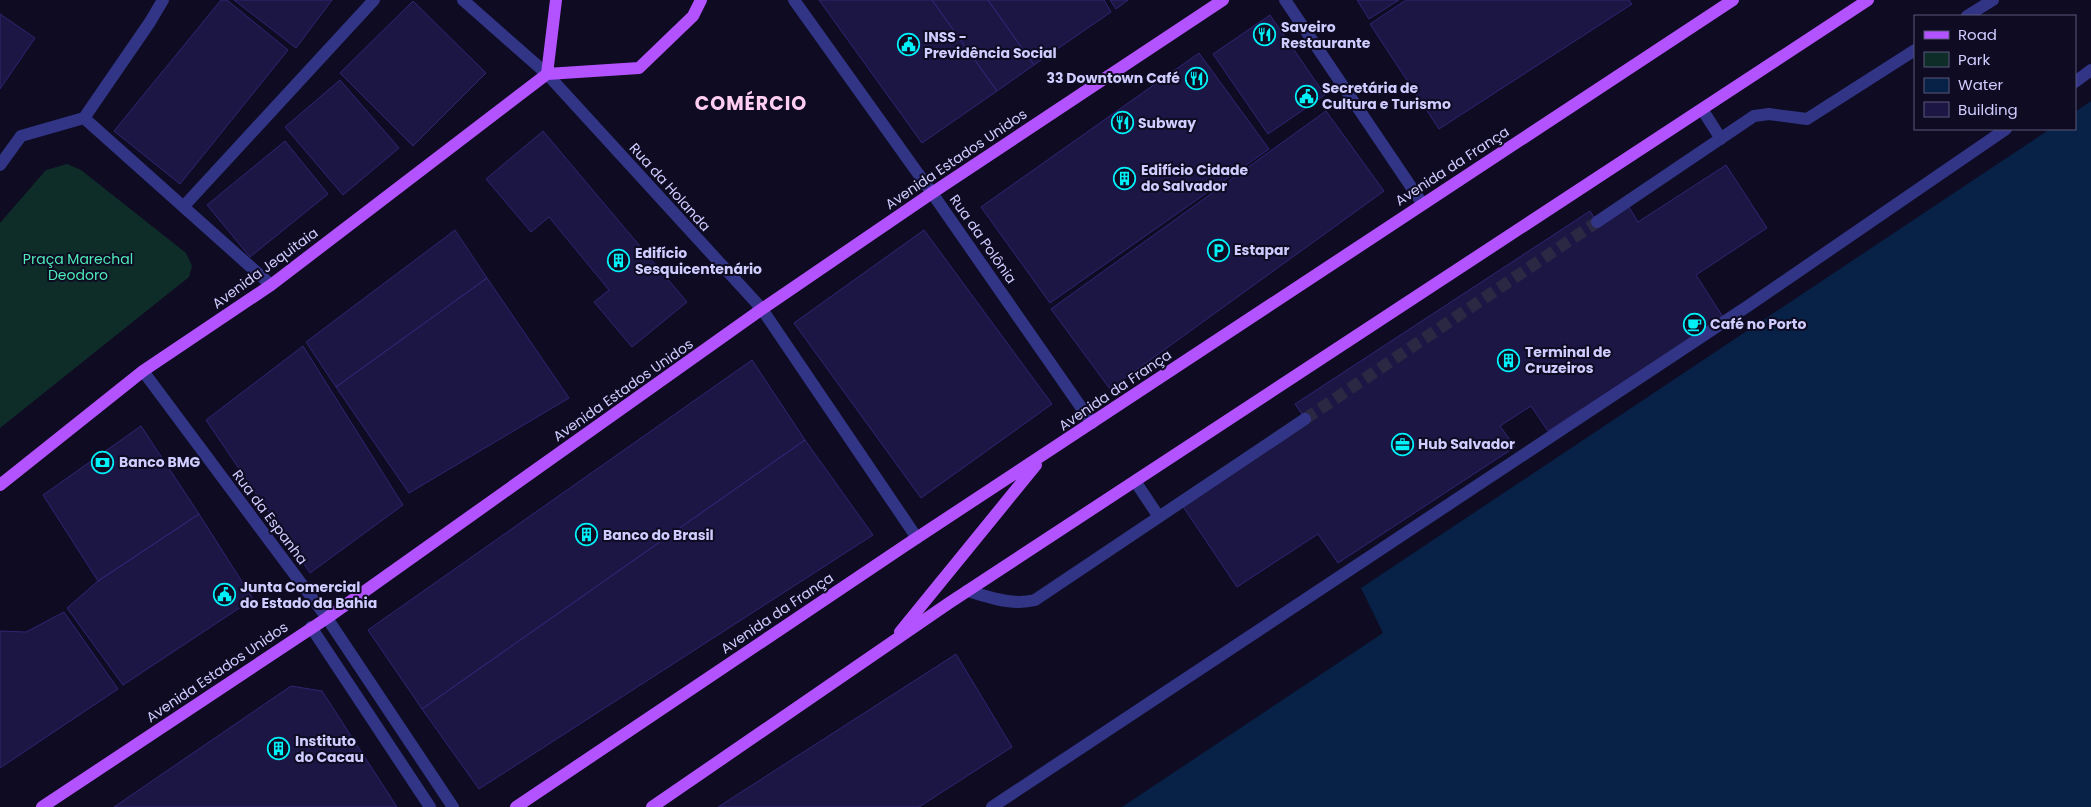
<svg xmlns="http://www.w3.org/2000/svg" width="2091" height="807" font-family="Poppins,sans-serif">
  <rect width="100%" height="100%" fill="#0e0b22"/>
  <path fill="#0e2d29" d="M67 164 81 170 186 253 192 266 189 277 0 428V223L46 170Z"/>
  <path fill="#072246" d="M2091 101V807H1122L1383 633 1361 588 2050 129H2075V112Z"/>
  <path fill="#1c1645" stroke="#2f2573" d="M221 0H227L288 50 180 184 114 131Z
    M234 0H332L296 48Z
    M819 0H932L997 91 922 143Z
    M932 0H988L1034 65 997 91Z
    M988 0H1104L1111 12 1034 65Z
    M1110 0H1128L1116 9Z
    M1357 0H1399L1369 19Z
    M1406 0H1629L1632 4 1439 129 1370 24Z
    M413 1 486 73 413 146 340 73Z
    M0 14 35 38 0 89Z
    M1270 15 1325 95 1268 134 1213 54Z
    M1199 53 1269 149 1050 303 981 207Z
    M340 80 399 148 343 195 285 127Z
    M1326 111 1384 191 1110 389 1051 309Z
    M543 131 687 302 632 347 594 302 609 290 549 217 531 232 486 179Z
    M285 141 328 194 250 257 207 205Z
    M1726 165 1767 228 1696 275 1723 317 1548 431 1531 406 1500 426 1515 447 1338 563 1318 534 1237 587 1182 505 1308 423 1295 404 1590 211 1597 222 1629 207 1638 222Z
    M455 230 487 278 336 387 306 342Z
    M924 230 1052 404 921 498 794 323Z
    M487 278 569 398 409 493 336 387Z
    M303 346 403 505 310 573 206 420Z
    M752 360 805 440 422 709 368 630Z
    M141 426 199 514 98 581 43 495Z
    M805 440 873 535 479 789 422 709Z
    M199 514 253 599 123 685 67 608 98 581Z
    M64 612 118 689 0 768V631L26 632Z
    M956 654 1012 747 919 807H718Z
    M291 686 322 691 397 807H114Z"/>
  <g fill="none" stroke-linecap="round" stroke-linejoin="round">
    <path stroke="#2b2843" stroke-width="12" stroke-dasharray="12 6" stroke-linecap="butt" d="M1305 419 1597 222"/>
    <path stroke="#323586" stroke-width="12" d="M463 0 547 74 762 309 917 538
      M794 0 932 193 1092 423
      M1285 0 1422 203
      M1967 16 1993 0
      M2075 82 2091 70
      M1702 109 1721 139
      M84 118 271 285
      M0 165 21 136 84 118 150 22 163 0
      M184 206 374 0
      M1597 222 1754 116 1769 114 1807 119 1915 50
      M143 371 327 618 453 807
      M1135 481 1159 517
      M967 591C990 597 1012 606 1035 600L1305 419
      M311 627 430 807
      M992 807 1748 306 2006 129"/>
    <path stroke="#b353ff" stroke-width="12" d="M547 74 639 68 693 16 701 0
      M547 74 556 0
      M0 485 143 371 271 285 547 74
      M900 632 1036 465
      M42 807 327 618 762 309 932 193 1223 0
      M516 807 906 545 1733 0
      M652 807 949 603 1868 0"/>
  </g>
  <defs>
    <symbol id="restaurant-ring" viewBox="-11 -11 22 22"><circle r="9.5" fill="#0e0b22" stroke="#00f0f7" stroke-width="1.5"/><path d="M-5-6h1v4h1v-4h1v4h1v-4h1v5L-1.5 .5V6h-2V.5L-5-1ZM5-6V6H3V1.5H1.5Q1.5-4 5-6Z" fill="#00f0f7"/></symbol>
    <symbol id="civic-ring" viewBox="-11 -11 22 22"><circle r="9.5" fill="#0e0b22" stroke="#00f0f7" stroke-width="1.5"/><path d="M-.6-6.5H3V-4.5H.6V-3L4-1V1h2V6H-6V1h2V-1L-.6-3ZM-1.2 2.5V6h2.4V2.5Z" fill="#00f0f7"/></symbol>
    <symbol id="building-ring" viewBox="-11 -11 22 22"><circle r="9.5" fill="#0e0b22" stroke="#00f0f7" stroke-width="1.5"/><path d="M-4-6H4V6H1V3H-1V6H-4ZM-2.5-4.3h1.7v1.8h-1.7ZM.8-4.3h1.7v1.8H.8ZM-2.5-1h1.7V.8h-1.7ZM.8-1h1.7V.8H.8Z" fill="#00f0f7"/></symbol>
    <symbol id="parking-ring" viewBox="-11 -11 22 22"><circle r="9.5" fill="#0e0b22" stroke="#00f0f7" stroke-width="1.5"/><path d="M-3.5-5.5H1a3.5 3.5 0 0 1 0 7H-1V5.5H-3.5ZM-1-3.4V-.6H.8a1.4 1.4 0 0 0 0-2.8Z" fill="#00f0f7"/></symbol>
    <symbol id="cafe-ring" viewBox="-11 -11 22 22"><circle r="9.5" fill="#0e0b22" stroke="#00f0f7" stroke-width="1.5"/><path d="M-5.5-4.5H6V0H3Q3 3.5 0 3.5H-2.5Q-5.5 3.5-5.5 0ZM3-3.2v2h1.7v-2ZM-6 4.5H4V6H-6Z" fill="#00f0f7"/></symbol>
    <symbol id="office-ring" viewBox="-11 -11 22 22"><circle r="9.5" fill="#0e0b22" stroke="#00f0f7" stroke-width="1.5"/><path d="M-6-3h4V-5.5h4V-3h4V5H-6ZM-1-4.5V-3h2v-1.5ZM-6 0V1H6V0Z" fill="#00f0f7"/></symbol>
    <symbol id="bank-ring" viewBox="-11 -11 22 22"><circle r="9.5" fill="#0e0b22" stroke="#00f0f7" stroke-width="1.5"/><path d="M-6-4H6V4H-6ZM0-2.3a2.3 2.3 0 1 0 0 4.6a2.3 2.3 0 1 0 0-4.6Z" fill="#00f0f7"/></symbol>
  </defs>
  <g fill-rule="evenodd">
    <use href="#restaurant-ring" x="1252" y="22" width="25" height="25"/>
    <use href="#civic-ring" x="896" y="32" width="25" height="25"/>
    <use href="#restaurant-ring" x="1184" y="66" width="25" height="25"/>
    <use href="#civic-ring" x="1294" y="84" width="25" height="25"/>
    <use href="#restaurant-ring" x="1110" y="110" width="25" height="25"/>
    <use href="#building-ring" x="1112" y="166" width="25" height="25"/>
    <use href="#parking-ring" x="1206" y="238" width="25" height="25"/>
    <use href="#building-ring" x="606" y="248" width="25" height="25"/>
    <use href="#cafe-ring" x="1682" y="312" width="25" height="25"/>
    <use href="#building-ring" x="1496" y="348" width="25" height="25"/>
    <use href="#office-ring" x="1390" y="432" width="25" height="25"/>
    <use href="#bank-ring" x="90" y="450" width="25" height="25"/>
    <use href="#building-ring" x="574" y="522" width="25" height="25"/>
    <use href="#civic-ring" x="212" y="582" width="25" height="25"/>
    <use href="#building-ring" x="266" y="736" width="25" height="25"/>
  </g>
  <g text-anchor="middle" stroke-width="4" stroke-linejoin="round" paint-order="stroke">
    <g font-size="14" font-weight="bold" fill="#cfccff" stroke="#0e0b22" text-anchor="start">
      <text x="1281" y="32">Saveiro<tspan x="1281" dy="16">Restaurante</tspan></text>
      <text x="924" y="42">INSS -<tspan x="924" dy="16">Previdência Social</tspan></text>
      <text x="1180" y="83" text-anchor="end">33 Downtown Café</text>
      <text x="1322" y="93">Secretária de<tspan x="1322" dy="16">Cultura e Turismo</tspan></text>
      <text x="1138" y="128">Subway</text>
      <text x="1141" y="175">Edifício Cidade<tspan x="1141" dy="16">do Salvador</tspan></text>
      <text x="1234" y="255">Estapar</text>
      <text x="635" y="258">Edifício<tspan x="635" dy="16">Sesquicentenário</tspan></text>
      <text x="1710" y="329">Café no Porto</text>
      <text x="1525" y="357">Terminal de<tspan x="1525" dy="16">Cruzeiros</tspan></text>
      <text x="1418" y="449">Hub Salvador</text>
      <text x="119" y="467">Banco BMG</text>
      <text x="603" y="540">Banco do Brasil</text>
      <text x="240" y="592">Junta Comercial<tspan x="240" dy="16">do Estado da Bahia</tspan></text>
      <text x="295" y="746">Instituto<tspan x="295" dy="16">do Cacau</tspan></text>
    </g>
    <g font-size="14" fill="#cfccff" stroke="#0e0b22">
      <text transform="translate(956 159) rotate(-34)" y="5">Avenida Estados Unidos</text>
      <text transform="translate(1452 166) rotate(-33)" y="5">Avenida da França</text>
      <text transform="translate(670 187) rotate(48)" y="5">Rua da Holanda</text>
      <text transform="translate(983 239) rotate(55)" y="5">Rua da Polônia</text>
      <text transform="translate(265 268) rotate(-36)" y="5">Avenida Jequitaia</text>
      <text transform="translate(623 390) rotate(-35)" y="5">Avenida Estados Unidos</text>
      <text transform="translate(1115 390) rotate(-34)" y="5">Avenida da França</text>
      <text transform="translate(270 517) rotate(53)" y="5">Rua da Espanha</text>
      <text transform="translate(777 613) rotate(-34)" y="5">Avenida da França</text>
      <text transform="translate(217 672) rotate(-34)" y="5">Avenida Estados Unidos</text>
    </g>
    <g font-size="14" fill="#4eeab8" stroke="#0e0b22">
      <text x="78" y="264">Praça Marechal<tspan x="78" dy="16">Deodoro</tspan></text>
    </g>
    <g font-size="19" font-weight="bold" letter-spacing="1" fill="#ffcef1" stroke="#0e0b22">
      <text x="751" y="110">COMÉRCIO</text>
    </g>
  </g>
  <rect x="1914" y="15" width="162" height="115" fill="#0e0b22" stroke="#5b587a"/>
  <rect x="1924" y="31" width="25" height="8" fill="#b353ff" stroke="#5b587a"/>
  <text x="1958" y="40" font-size="15" fill="#cfccff">Road</text>
  <rect x="1924" y="52" width="25" height="15" fill="#0e2d29" stroke="#5b587a"/>
  <text x="1958" y="65" font-size="15" fill="#cfccff">Park</text>
  <rect x="1924" y="78" width="25" height="15" fill="#072246" stroke="#5b587a"/>
  <text x="1958" y="90" font-size="15" fill="#cfccff">Water</text>
  <rect x="1924" y="102" width="25" height="15" fill="#1c1645" stroke="#5b587a"/>
  <text x="1958" y="115" font-size="15" fill="#cfccff">Building</text>
</svg>
